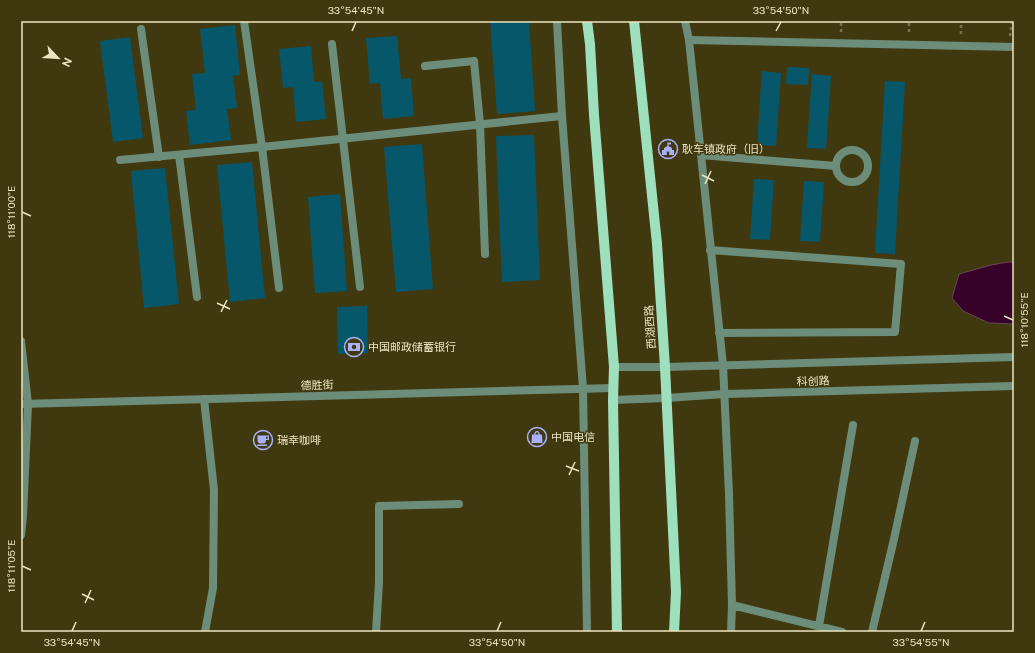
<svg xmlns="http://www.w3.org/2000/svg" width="1035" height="653" font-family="'Public Sans','Noto Sans SC',sans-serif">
  <rect width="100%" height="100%" fill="#403910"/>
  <path fill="#36022a" stroke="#6c4657" d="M1008 262H1014V324L989 323 963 311 952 298 959 274 991 265Z"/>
  <path fill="#07576a" d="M490 21H529L535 111 497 114Z
    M235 25 240 75 233 76 237 108 227 109 231 140 190 145 186 111 196 110 192 74 205 73 200 29Z
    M397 36 401 79 411 78 414 116 383 119 380 83 370 84 366 38Z
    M130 37 143 138 113 142 100 41Z
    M311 46 314 82 322 81 326 119 296 122 293 87 283 88 279 49Z
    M787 67 809 68 808 85 786 84Z
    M762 71 781 73 776 146 757 145Z
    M812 74 831 76 826 149 807 148Z
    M885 81 905 82 895 254 875 253Z
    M534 135 540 280 502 282 496 136Z
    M422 144 433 289 396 292 384 147Z
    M252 162 265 298 230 302 217 165Z
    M165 168 179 304 144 308 131 171Z
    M754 179 774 180 770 240 750 239Z
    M804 181 824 182 820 242 800 241Z
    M340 194 347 291 315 293 308 197Z
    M367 306 368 353 338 354 337 307Z"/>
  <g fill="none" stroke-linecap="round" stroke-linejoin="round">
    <path stroke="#777049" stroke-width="2.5" stroke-dasharray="3 3" stroke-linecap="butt" d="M841 32V21
      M909 32V21
      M961 34V21
      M1010 36 1012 21"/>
    <path stroke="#6d8d7b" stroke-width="8" d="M557 21 562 116 583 388 587 632
      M685 21 689 40 723 365 729 494 732 605 731 632
      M141 29 159 157
      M332 44 360 287
      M425 66 474 61 480 124 485 254
      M262 147 279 288
      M836 166a16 16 0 1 1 32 0a16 16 0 1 1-32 0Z
      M179 155 197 297
      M701 155 836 166
      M710 250 901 264 895 332 719 333
      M204 399 214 490 213 588 205 632
      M732 605 842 632
      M819 626 853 425
      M376 632 379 582V506L459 504
      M872 632 894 539 915 441"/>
    <path stroke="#6d8d7b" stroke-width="8" d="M244 21 262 147
      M689 40 1014 47
      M120 160 262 147 562 116
      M21 341 28 404 23 516 21 535"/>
    <path stroke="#6d8d7b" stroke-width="8" d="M614 367H665L1014 357
      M613 400 667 398 724 394 1014 386
      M21 404 614 388"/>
    <path stroke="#9ee0bd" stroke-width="10" d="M587 21 590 44 594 115 614 367 613 400 617 632
      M634 21 657 244 665 367 676 592 674 632"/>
  </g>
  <path fill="none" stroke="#ebe5c0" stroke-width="1.5" d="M352 31 356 22M776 31 781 22M702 175 714 181M705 184 711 171M22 212 31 216M217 303 230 309M221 312 227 300M1004 316 1013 320M566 466 579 471M569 475 575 462M22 566 31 570M82 594 94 600M85 603 91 590M72 631 76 622M497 631 501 622M921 631 925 622"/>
  <defs>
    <symbol id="civic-ring" viewBox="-11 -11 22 22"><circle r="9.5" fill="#403910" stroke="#aab0fb" stroke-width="1.5"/><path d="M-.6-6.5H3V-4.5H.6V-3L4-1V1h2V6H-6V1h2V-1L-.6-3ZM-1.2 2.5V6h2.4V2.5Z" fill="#aab0fb"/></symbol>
    <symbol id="bank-ring" viewBox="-11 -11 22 22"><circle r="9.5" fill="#403910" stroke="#aab0fb" stroke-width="1.5"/><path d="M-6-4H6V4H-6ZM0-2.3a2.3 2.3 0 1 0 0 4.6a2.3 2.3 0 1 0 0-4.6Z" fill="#aab0fb"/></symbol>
    <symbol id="shop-ring" viewBox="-11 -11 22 22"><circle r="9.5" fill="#403910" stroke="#aab0fb" stroke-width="1.5"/><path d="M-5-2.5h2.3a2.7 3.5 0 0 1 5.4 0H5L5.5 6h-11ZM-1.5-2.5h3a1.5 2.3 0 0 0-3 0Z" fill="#aab0fb"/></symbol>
    <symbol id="cafe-ring" viewBox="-11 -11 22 22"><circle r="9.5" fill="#403910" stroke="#aab0fb" stroke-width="1.5"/><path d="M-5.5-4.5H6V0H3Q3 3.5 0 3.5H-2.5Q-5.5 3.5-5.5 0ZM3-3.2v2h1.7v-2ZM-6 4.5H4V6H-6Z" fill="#aab0fb"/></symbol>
  </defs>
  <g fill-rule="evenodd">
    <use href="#civic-ring" x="657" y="138" width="22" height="22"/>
    <use href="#bank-ring" x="343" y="336" width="22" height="22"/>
    <use href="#shop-ring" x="526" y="426" width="22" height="22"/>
    <use href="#cafe-ring" x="252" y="429" width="22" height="22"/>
  </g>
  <g text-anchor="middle" stroke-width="3" stroke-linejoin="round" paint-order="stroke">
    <g font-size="11" fill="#ebe5c0" stroke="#403910" text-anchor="start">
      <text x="682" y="153">耿车镇政府（旧）</text>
      <text x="368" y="351">中国邮政储蓄银行</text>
      <text x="551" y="441">中国电信</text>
      <text x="277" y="444">瑞幸咖啡</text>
    </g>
    <g font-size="11" fill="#ebe5c0" stroke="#403910">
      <text transform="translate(650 327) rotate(-94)" y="4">西湖西路</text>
      <text transform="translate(813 381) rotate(-2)" y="4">科创路</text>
      <text transform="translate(317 385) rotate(-2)" y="4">德胜街</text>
    </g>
  </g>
  <rect width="1035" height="653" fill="none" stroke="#403910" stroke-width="44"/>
  <g transform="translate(58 58) rotate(115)" stroke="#403910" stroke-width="3" paint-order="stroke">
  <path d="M0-3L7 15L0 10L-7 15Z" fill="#ebe5c0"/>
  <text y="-6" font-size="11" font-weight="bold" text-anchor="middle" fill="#ebe5c0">N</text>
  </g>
  <rect x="22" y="22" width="991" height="609" fill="none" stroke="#ebe5c0" stroke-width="1.5"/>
  <g font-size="10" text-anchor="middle" fill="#ebe5c0">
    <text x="356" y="14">33°54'45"N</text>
    <text x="781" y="14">33°54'50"N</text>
    <text transform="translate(11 212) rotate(-90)" y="4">118°11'00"E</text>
    <text transform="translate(1024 320) rotate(-90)" y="4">118°10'55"E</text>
    <text transform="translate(11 566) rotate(-90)" y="4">118°11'05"E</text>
    <text x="72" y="646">33°54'45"N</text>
    <text x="497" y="646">33°54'50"N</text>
    <text x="921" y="646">33°54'55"N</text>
  </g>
</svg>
